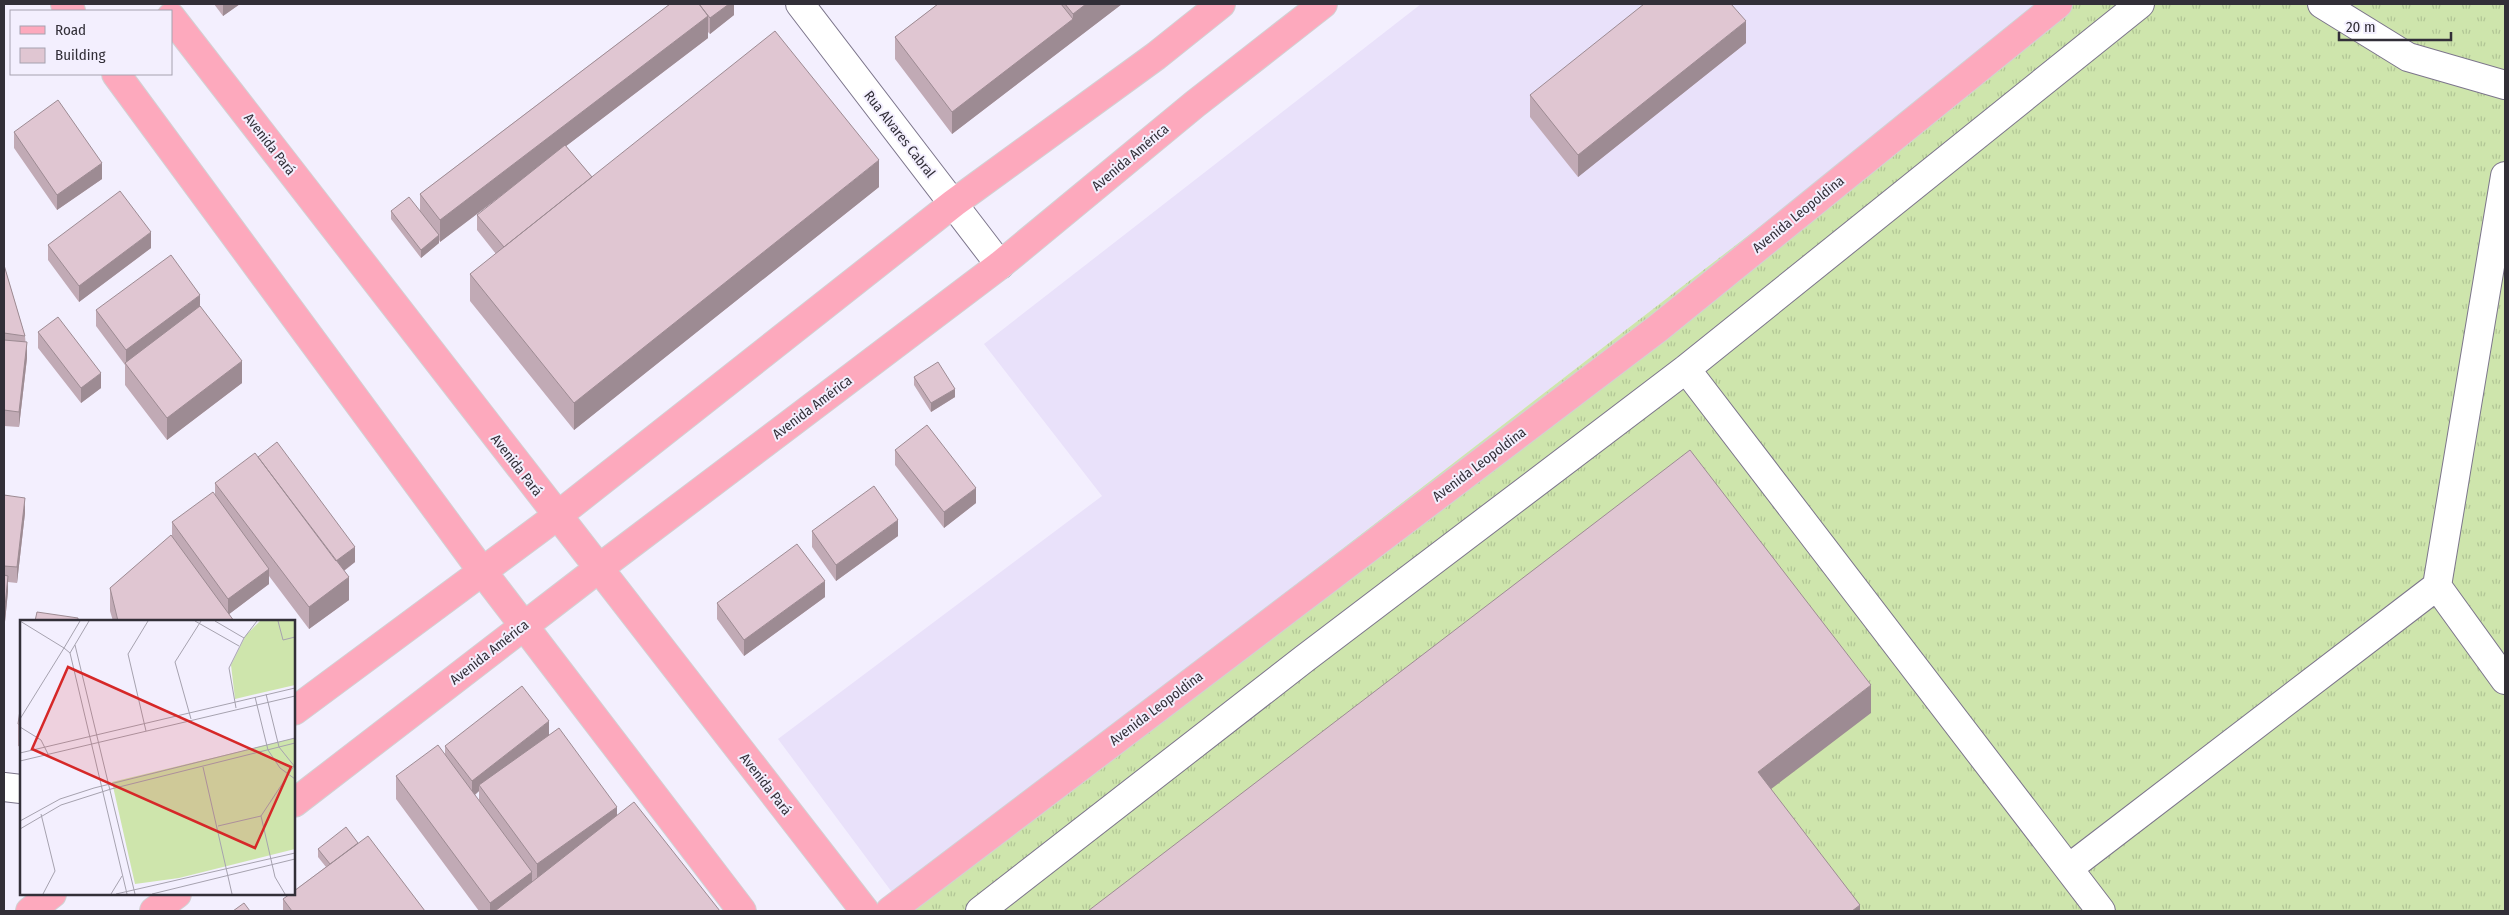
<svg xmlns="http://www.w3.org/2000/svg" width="2509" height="915" font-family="'Fira Sans Condensed',sans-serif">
  <defs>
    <pattern id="grass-tufts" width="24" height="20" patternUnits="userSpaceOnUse" patternTransform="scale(1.25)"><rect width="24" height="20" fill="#cee5ac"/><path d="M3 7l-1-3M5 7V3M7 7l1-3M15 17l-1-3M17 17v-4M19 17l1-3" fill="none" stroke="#b1c595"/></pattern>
  </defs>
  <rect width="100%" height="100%" fill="#f3effe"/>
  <path fill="#e9e1fa" d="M1421 4H2048L894 895 778 739 1102 496 984 344Z"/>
  <path fill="url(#grass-tufts)" d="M2048 4H2505V911H907L894 895Z"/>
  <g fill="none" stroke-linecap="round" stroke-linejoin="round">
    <defs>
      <path id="minor" d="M800 4 1000 265
        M2322 4 2408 57 2505 85
        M1686 369 2101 911
        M2437 586 2505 176
        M4 787 21 789
        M2069 868 2437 586 2505 680
        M980 911 1304 659 1686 369 2140 4"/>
      <path id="major" d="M65 4 71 11
        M171 17 865 911
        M116 74 482 571 742 911
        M294 711 557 516 954 203 1156 56 1221 4
        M294 803 598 569 1000 265 1195 104 1323 4
        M30 911 52 894
        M154 911 177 894
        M890 911 1657 329 2058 4"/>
    </defs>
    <use href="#minor" stroke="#7c758b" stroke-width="30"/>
    <use href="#major" stroke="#d2d1d3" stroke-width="30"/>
    <use href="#minor" stroke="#fff" stroke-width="28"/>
    <use href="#major" stroke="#fda9bd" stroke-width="28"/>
  </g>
  <path fill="#c1aab5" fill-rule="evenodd" d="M214 4H240L223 16Z
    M670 4H734V15L710 34 708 32V38L566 146 592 177 879 187 574 430 470 301V274L496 254 477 230V215L506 192 440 242 439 240V243L421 258 391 219V211H420V194Z
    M938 4H1122L952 134 895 59V37Z
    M1746 43 1578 177 1530 117V95Z
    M14 132 102 179 57 210 14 148Z
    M48 245 151 248 79 302 48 260Z
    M4 265 25 336 27 358 19 427 4 426Z
    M200 307 242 383 167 440 125 385V365L96 326V310Z
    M38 332 101 388 81 403 38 348Z
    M914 377 955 397 931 412 914 385Z
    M895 450 976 503 944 528 895 465Z
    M258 457 355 562 344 571 349 600 309 629 269 576V584L229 614 234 621H113L110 611V588L172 535V522L215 496V483Z
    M4 495 25 513 17 583 8 582V591L4 632Z
    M812 531 898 536 836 581 812 547Z
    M825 597 744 656 717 619V603Z
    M21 703V747L18 746V724Z
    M549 735 617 816 720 911H479L396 799V776L445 755V746ZM479 791V801L475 795Z
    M358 843 425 911H283V899L326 867 318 857V849Z"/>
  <path fill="#9d8b93" d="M223 4H240L223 16Z
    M729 4H734V15L710 34V18Z
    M1086 4H1122L952 134V112L1073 19V14Z
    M708 16V38L440 242V220Z
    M1746 21V43L1578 177V155Z
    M879 160V187L574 430V403Z
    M102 163V179L57 210V195Z
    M151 232V248L79 302V286Z
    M439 235V243L421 258V250Z
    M200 295V310L126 364V350Z
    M27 342V358L19 427V412Z
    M242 361V383L167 440V418Z
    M101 373V388L81 403V388Z
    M955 389V397L931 412V403Z
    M976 488V503L944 528V512Z
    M25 498V513L17 583V567Z
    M898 520V536L836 581V565Z
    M355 547V562L333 579V563Z
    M269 569V584L228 615V599Z
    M8 576V591L4 632V617Z
    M349 577V600L309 629V607Z
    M825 581V597L744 656V640Z
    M1871 685V713L1758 799V772Z
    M549 721V737L479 785V791L472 797V781Z
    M617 807V829L537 886V864Z
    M532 872V894L509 911H490V903Z
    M1860 905V911H1852Z"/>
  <path fill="#e0c6d2" stroke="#9d8b93" d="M670 4H699L708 16 440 220 420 194Z
    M699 4H729L710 18Z
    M938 4H1061L1073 19 952 112 895 37Z
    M1065 4H1086L1073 14Z
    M1644 4H1731L1746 21 1578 155 1530 95Z
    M775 31 879 160 574 403 470 274Z
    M58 100 102 163 57 195 14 132Z
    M565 145 592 177 504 247 477 215Z
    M120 191 151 232 79 286 48 245Z
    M409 197 439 235 421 250 391 211Z
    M171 255 200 295 126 350 96 310Z
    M4 265 25 336 4 333Z
    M200 306 242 361 167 418 125 363Z
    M58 317 101 373 81 388 38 332Z
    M4 340 27 342 19 412 4 410Z
    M938 362 955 389 931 403 914 377Z
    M927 425 976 488 944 512 895 450Z
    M277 442 355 547 336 561 258 457Z
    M1690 450 1871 685 1758 772 1860 905 1852 911H1088Z
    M255 453 349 577 309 607 215 483Z
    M874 486 898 520 836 565 812 531Z
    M213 492 269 569 228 599 172 522Z
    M4 495 25 498 17 567 4 566Z
    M171 535 234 621H118L110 588Z
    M797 544 825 581 744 640 717 603Z
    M4 575 8 576 4 617Z
    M37 612 78 618V621H35Z
    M522 686 549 721 472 781 445 746Z
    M21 703V725L18 724Z
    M559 728 617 807 537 864 479 785Z
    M438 745 532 872 490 903 396 776Z
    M634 802 720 911H495Z
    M346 827 358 843 330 864 318 849Z
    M368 836 425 911H292L283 899 290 894H294V891Z
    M244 903 250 911H233Z"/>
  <g text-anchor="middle" stroke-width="4" stroke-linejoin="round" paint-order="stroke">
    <g font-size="14" fill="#322f38" stroke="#f3effe">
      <text transform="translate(900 134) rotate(52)" y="5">Rua Alvares Cabral</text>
      <text transform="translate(270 144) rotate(52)" y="5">Avenida Pará</text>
      <text transform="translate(1130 157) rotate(-40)" y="5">Avenida América</text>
      <text transform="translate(1798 214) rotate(-39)" y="5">Avenida Leopoldina</text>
      <text transform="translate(812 407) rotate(-37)" y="5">Avenida América</text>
      <text transform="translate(1479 464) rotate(-37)" y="5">Avenida Leopoldina</text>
      <text transform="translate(517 465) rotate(52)" y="5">Avenida Pará</text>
      <text transform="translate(489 652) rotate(-38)" y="5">Avenida América</text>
      <text transform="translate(1156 708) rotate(-37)" y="5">Avenida Leopoldina</text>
      <text transform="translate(766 784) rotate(52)" y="5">Avenida Pará</text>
    </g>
  </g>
  <g transform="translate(20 620)">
    <rect width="275" height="275" fill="#f3effe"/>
    <path d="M275 118V229L159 258 115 264 92 162Z" fill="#cee5ac"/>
    <path d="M240 1H275V65L215 79 211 45 226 15Z" fill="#cee5ac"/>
    <path fill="none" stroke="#a6a2af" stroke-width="1" d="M69 1 50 33 107 274M175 1 219 26M195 1 224 18M258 1 263 20 275 17M55 25 115 274M50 33 44 28 60 1M246 74 259 127 275 147M235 77 248 130 260 148 275 159M216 88 209 48 224 18 237 1M0 99 44 28 0 1M171 99 155 42 181 1M0 107 21 120 28 134M126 111 108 34 128 1M0 133 275 68M0 141 275 76M183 147 212 274M91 169 275 123M21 194 35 251 23 274M241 196 274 146M0 201 40 179 74 168 275 118M198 206 241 196 255 257 265 274M0 209 41 185 91 169M91 274 102 256M96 274 275 233M132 274 275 239"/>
    <path fill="#d62828" fill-opacity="0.15" stroke="#d62828" stroke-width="2.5" d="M48 47 271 147 235 228 12 129Z"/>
    <rect width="275" height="275" fill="none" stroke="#322f38" stroke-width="2.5"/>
  </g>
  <rect width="2509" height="915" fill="none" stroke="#322f38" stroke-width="10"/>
  <rect x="10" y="10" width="162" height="65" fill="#f3effe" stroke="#a6a2af"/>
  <rect x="20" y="26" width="25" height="8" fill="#fda9bd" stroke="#a6a2af"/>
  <text x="55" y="35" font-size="15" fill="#322f38">Road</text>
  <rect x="20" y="48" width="25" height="15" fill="#e0c6d2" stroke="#a6a2af"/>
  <text x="55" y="60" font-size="15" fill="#322f38">Building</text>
  <path d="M2339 32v8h112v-8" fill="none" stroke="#322f38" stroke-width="2.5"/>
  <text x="2346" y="32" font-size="15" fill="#322f38" stroke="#f3effe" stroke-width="4" paint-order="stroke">20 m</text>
</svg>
